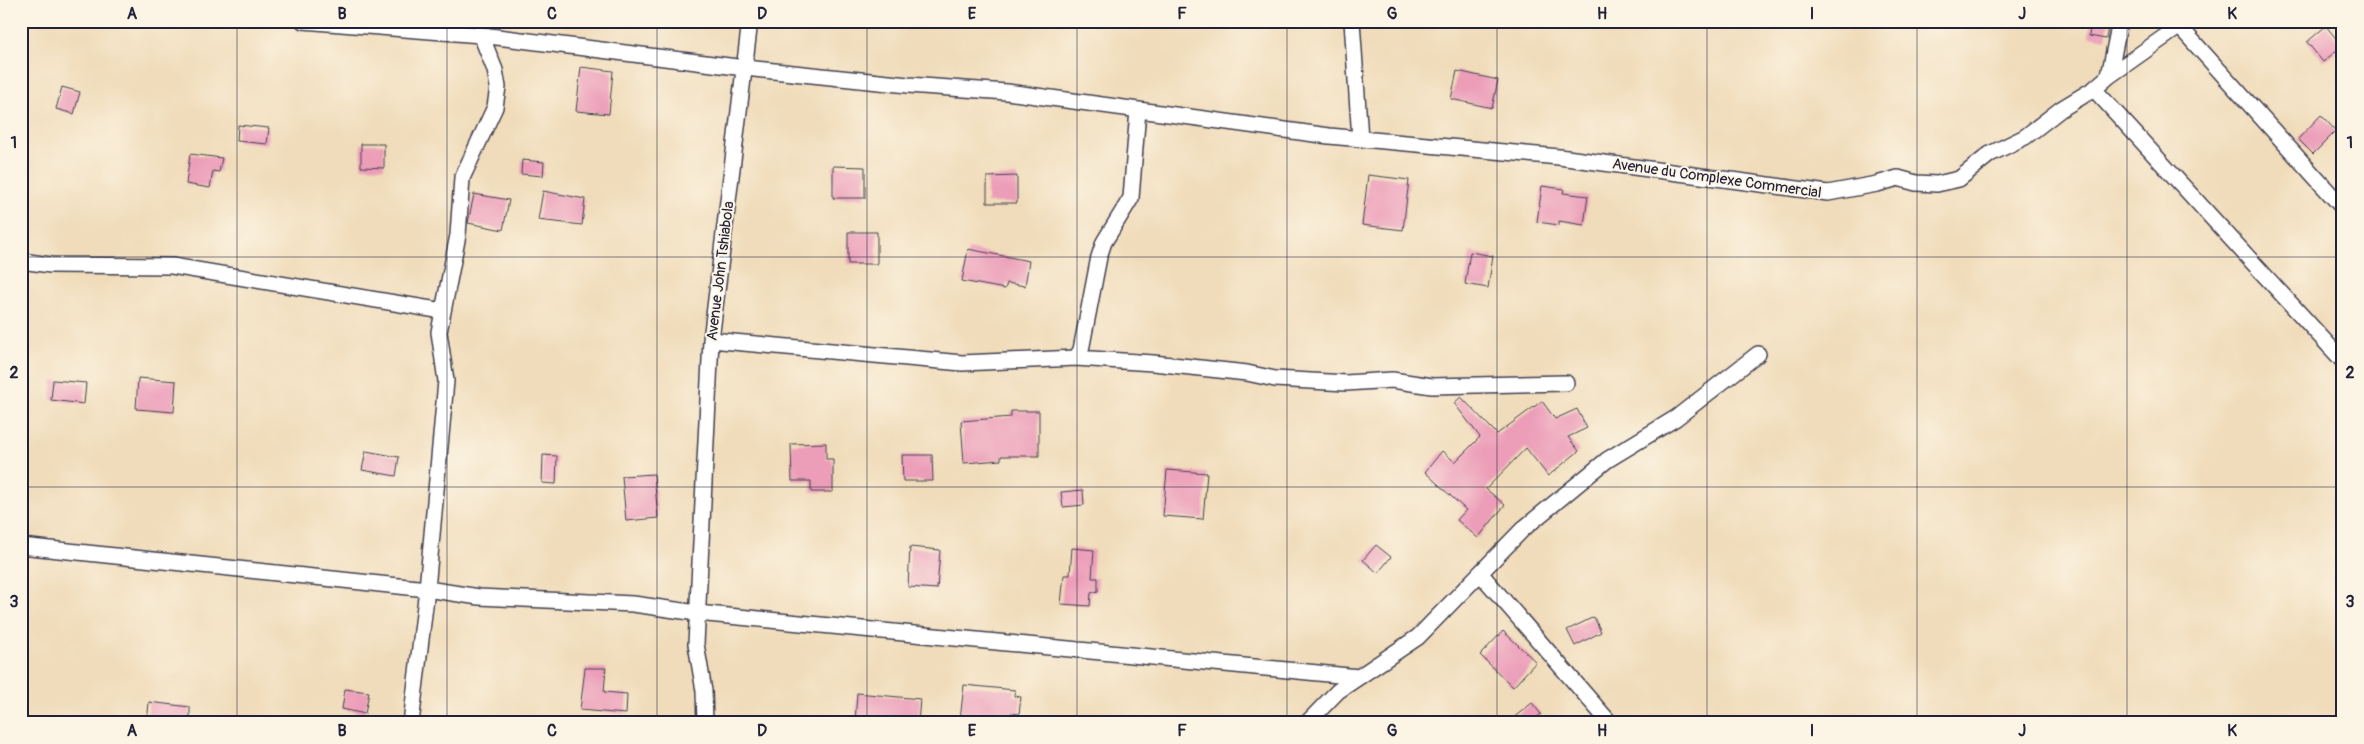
<svg xmlns="http://www.w3.org/2000/svg" width="2364" height="744" font-family="Pangolin,sans-serif">
  <rect width="100%" height="100%" fill="#fcf5e5"/>
  <filter id="ink" filterUnits="userSpaceOnUse"><feTurbulence type="fractalNoise" baseFrequency=".02" numOctaves="2"/><feDisplacementMap in="SourceGraphic" scale="10" xChannelSelector="R" yChannelSelector="G"/><feConvolveMatrix kernelMatrix="1 2 1 2 8 2 1 2 1" color-interpolation-filters="sRGB"/></filter>
  <filter id="wash" filterUnits="userSpaceOnUse"><feTurbulence type="fractalNoise" baseFrequency=".0096" numOctaves="4" result="noise"/><feDisplacementMap in="SourceGraphic" scale="20" xChannelSelector="R" yChannelSelector="G"/><feGaussianBlur stdDeviation="1.12" result="paint"/><feColorMatrix in="noise" values="0 0 0 0 0 0 0 0 0 0 0 0 0 0 0 0 0 1.4 0 .05"/><feComposite in="paint" operator="in"/></filter>
  <g filter="url(#wash)">
    <rect width="100%" height="100%" fill="#f0dcba"/>
    <g id="blocks">
      <path fill="#ec9eb9" d="M2091 21H2109L2106 39 2089 36Z
        M2326 26 2342 46 2323 62 2307 42Z
        M581 67 613 71 609 114 576 111Z
        M1457 71 1498 80 1492 108 1451 99Z
        M62 87 80 92 74 114 56 109Z
        M2321 115 2336 131 2313 154 2298 139Z
        M238 125 269 128 267 144 237 141Z
        M361 144H384V168L361 167Z
        M190 154 222 158 219 172 213 171 210 188 186 184Z
        M522 160 544 162 543 176 521 174Z
        M833 166 865 167V198H833Z
        M1368 175 1409 180 1403 230 1362 225Z
        M1017 176V203H987V177Z
        M1542 186 1564 189 1563 193 1588 196 1584 225 1559 221V225L1537 222Z
        M543 191 585 199 582 225 538 220Z
        M474 194 509 200 503 230 468 223Z
        M848 232H877V264H848Z
        M968 249 1029 261 1025 286 1007 283 1005 289 962 281Z
        M1470 252 1493 256 1488 288 1465 284Z
        M138 378 176 381 174 412 136 409Z
        M53 380 86 383 84 404 51 400Z
        M1461 397 1497 434 1542 401 1555 419 1577 409 1587 428 1568 437 1579 451 1548 476 1526 448 1486 489 1505 505 1478 538 1457 520 1466 510 1425 472 1442 451 1455 462 1480 437 1454 403Z
        M1011 411H1039V456H1001V460L964 463 961 421 1011 417Z
        M826 443V459H833V492H811V481H792L791 444Z
        M366 451 399 457 396 476 362 470Z
        M543 455 557 456 556 484 542 483Z
        M902 455H932L933 481H903Z
        M1167 470 1207 473 1203 519 1163 516Z
        M654 474 658 518 626 521 622 476Z
        M1083 490 1084 505 1063 507 1061 492Z
        M1376 545 1391 557 1378 573 1363 560Z
        M910 547 940 550 937 589 908 587Z
        M1072 548 1094 550 1092 578H1098V591L1091 593 1090 606 1061 604 1064 575H1070Z
        M1594 617 1601 632 1575 646 1567 630Z
        M1503 631 1536 662 1513 687 1480 655Z
        M585 668H606L604 692 627 694 626 714 580 710Z
        M964 685 1015 690 1014 696 1021 697 1019 714 1011 713 1010 723H968V721L960 720Z
        M345 689 369 692 365 714 342 709Z
        M857 693 920 699 918 723H855Z
        M149 702 190 707V723H147Z
        M1532 703 1541 714 1530 723H1507Z"/>
    </g>
  </g>
  <g filter="url(#ink)">
    <use href="#blocks" fill-opacity="0" stroke="#413e4e" stroke-width="1"/>
    <g fill="none" stroke-linecap="round" stroke-linejoin="round">
      <defs>
        <path id="street" d="M303 21 481 35 745 68 908 85 1007 92 1329 136 1559 157 1828 193 1877 184 1898 178 1916 183 1937 184 1959 179 1990 154 2025 137 2061 109 2094 89 2109 76 2187 21
          M1352 21 1360 139
          M2180 27 2343 208
          M2109 76 2120 21
          M2094 89 2343 361
          M21 261 51 265 172 266 443 311
          M711 340 962 363 1076 358 1081 350 1099 257 1104 242 1131 198 1138 110
          M1076 358 1153 363 1247 373 1275 379 1346 383 1392 380 1432 386 1566 383
          M21 546 427 589 479 597 633 604 697 613 1359 677
          M1480 573 1610 723
          M411 723 427 589 446 381 439 332 458 235 462 178 495 107 498 87 495 70 481 35
          M705 723 704 691 696 644 711 340 750 21
          M1307 723 1338 691 1418 637 1523 529 1607 460 1676 418 1758 354"/>
      </defs>
      <use href="#street" stroke="#413e4e" stroke-width="18"/>
      <use href="#street" stroke="#fff" stroke-width="15"/>
    </g>
  </g>
  <path fill="none" stroke="#22223b" stroke-width="1" stroke-opacity="0.55" d="M237 21V723M447 21V723M657 21V723M867 21V723M1077 21V723M1287 21V723M1497 21V723M1707 21V723M1917 21V723M2127 21V723M21 257H2343M21 487H2343"/>
  <g text-anchor="middle" stroke-width="4" stroke-linejoin="round" paint-order="stroke">
    <g font-size="15" fill="#22223b" stroke="#fcf5e5">
      <text transform="translate(1717 178) rotate(8)" y="5">Avenue du Complexe Commercial</text>
      <text transform="translate(720 271) rotate(-83)" y="5">Avenue John Tshiabola</text>
    </g>
  </g>
  <rect width="2364" height="744" fill="none" stroke="#fcf5e5" stroke-width="55"/>
  <rect x="28" y="28" width="2308" height="688" fill="none" stroke="#22223b" stroke-width="2"/>
  <g font-size="16" text-anchor="middle" font-weight="bold" fill="#22223b">
    <text x="132" y="19">A</text>
    <text x="342" y="19">B</text>
    <text x="552" y="19">C</text>
    <text x="762" y="19">D</text>
    <text x="972" y="19">E</text>
    <text x="1182" y="19">F</text>
    <text x="1392" y="19">G</text>
    <text x="1602" y="19">H</text>
    <text x="1812" y="19">I</text>
    <text x="2022" y="19">J</text>
    <text x="2232" y="19">K</text>
    <text x="14" y="148">1</text>
    <text x="2350" y="148">1</text>
    <text x="14" y="378">2</text>
    <text x="2350" y="378">2</text>
    <text x="14" y="607">3</text>
    <text x="2350" y="607">3</text>
    <text x="132" y="736">A</text>
    <text x="342" y="736">B</text>
    <text x="552" y="736">C</text>
    <text x="762" y="736">D</text>
    <text x="972" y="736">E</text>
    <text x="1182" y="736">F</text>
    <text x="1392" y="736">G</text>
    <text x="1602" y="736">H</text>
    <text x="1812" y="736">I</text>
    <text x="2022" y="736">J</text>
    <text x="2232" y="736">K</text>
  </g>
</svg>
